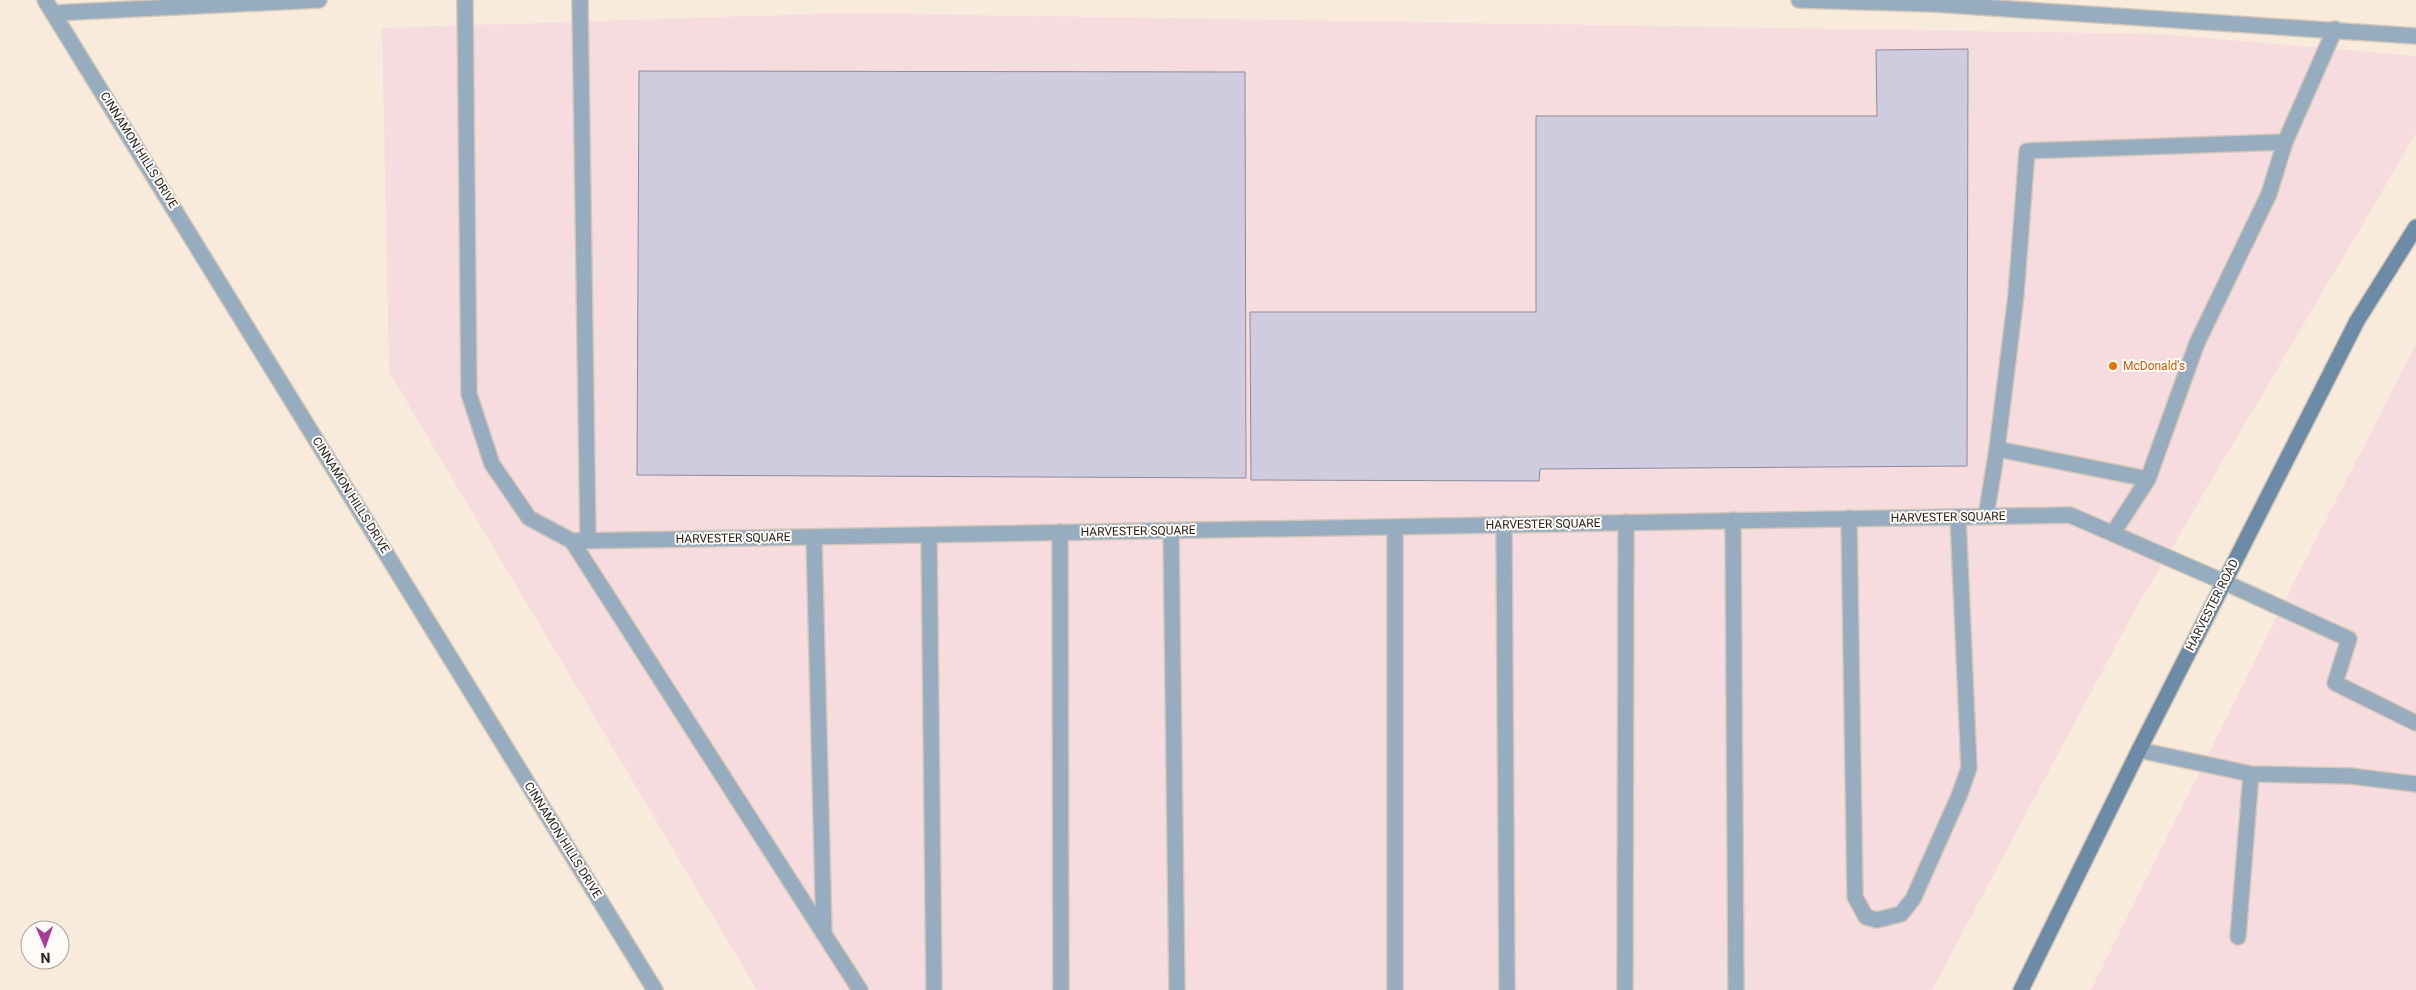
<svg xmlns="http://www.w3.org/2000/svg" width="2416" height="990" font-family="Roboto,sans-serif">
  <rect width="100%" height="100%" fill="#f8ebdc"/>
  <path fill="#f7dcdf" d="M844 13 2158 34 2416 56V134L2135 610 1932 990H757L389 372 382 28Z
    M2416 344V990H2091L2293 584Z"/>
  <path fill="#ceccde" stroke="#8c8a9b" d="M1968 49 1967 466 1540 469 1539 481 1251 480 1250 312H1536V116H1877L1876 50Z
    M639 71 1245 72 1246 478 637 475Z"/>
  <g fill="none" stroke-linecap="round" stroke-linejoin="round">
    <defs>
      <path id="service" d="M465 0 469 394 492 464 529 518 572 541
        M580 0 588 540
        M1799 0 1934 4 2416 36
        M53 13 319 0
        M2285 142 2027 151 2016 295 1997 449 2148 479 2197 343 2269 194 2285 142 2335 29
        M1986 516 1997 449
        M1849 518 1855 897 1866 917 1877 920 1901 914 1913 899 1959 796 1969 768 1958 517
        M1733 520 1736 990
        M1504 524 1507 990
        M1171 530 1177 990
        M1060 532 1061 990
        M2113 533 2148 479
        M929 535 934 990
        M814 537 824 934
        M2224 582 2349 639 2335 683 2416 723
        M2139 750 2251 774 2350 776 2416 784
        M2238 937 2251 774
        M1395 990V527
        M1625 990 1626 522"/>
      <path id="minor" d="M45 0 655 990
        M860 990 572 541 2070 515 2224 582"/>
      <path id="secondary" d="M2021 990 2139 750 2357 321 2416 227"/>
    </defs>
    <use href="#service" stroke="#d2c7b9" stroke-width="18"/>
    <use href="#minor" stroke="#d2c7b9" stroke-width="18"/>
    <use href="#secondary" stroke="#d2c7b9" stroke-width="18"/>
    <use href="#service" stroke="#97acbf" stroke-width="15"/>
    <use href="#minor" stroke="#97acbf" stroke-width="15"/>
    <use href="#secondary" stroke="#6d8ba7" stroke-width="15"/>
  </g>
  <circle fill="#e8710a" stroke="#fdfaf7" stroke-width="2" cx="2113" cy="366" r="5"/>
  <g text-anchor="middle" stroke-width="4" stroke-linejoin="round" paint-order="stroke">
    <g font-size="12" fill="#27221c" stroke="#fdfaf7">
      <text transform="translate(139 150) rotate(58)" y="4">CINNAMON HILLS DRIVE</text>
      <text transform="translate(351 495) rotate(58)" y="4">CINNAMON HILLS DRIVE</text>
      <text transform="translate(1948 517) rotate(-1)" y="4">HARVESTER SQUARE</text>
      <text transform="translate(1543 524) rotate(-1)" y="4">HARVESTER SQUARE</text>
      <text transform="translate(1138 531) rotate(-1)" y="4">HARVESTER SQUARE</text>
      <text transform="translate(733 538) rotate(-1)" y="4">HARVESTER SQUARE</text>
      <text transform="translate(2212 605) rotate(-63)" y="4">HARVESTER ROAD</text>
      <text transform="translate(563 840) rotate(58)" y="4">CINNAMON HILLS DRIVE</text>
    </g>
    <g font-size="12" fill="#c56008" stroke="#fdfaf7" text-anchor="start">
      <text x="2123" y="370">McDonald's</text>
    </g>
  </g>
  <g transform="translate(45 945) rotate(178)"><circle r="24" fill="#fdfaf7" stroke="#a7a49f"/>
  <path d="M0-4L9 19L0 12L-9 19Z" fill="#a93a98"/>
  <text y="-8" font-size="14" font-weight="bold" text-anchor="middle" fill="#27221c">N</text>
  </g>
</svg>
